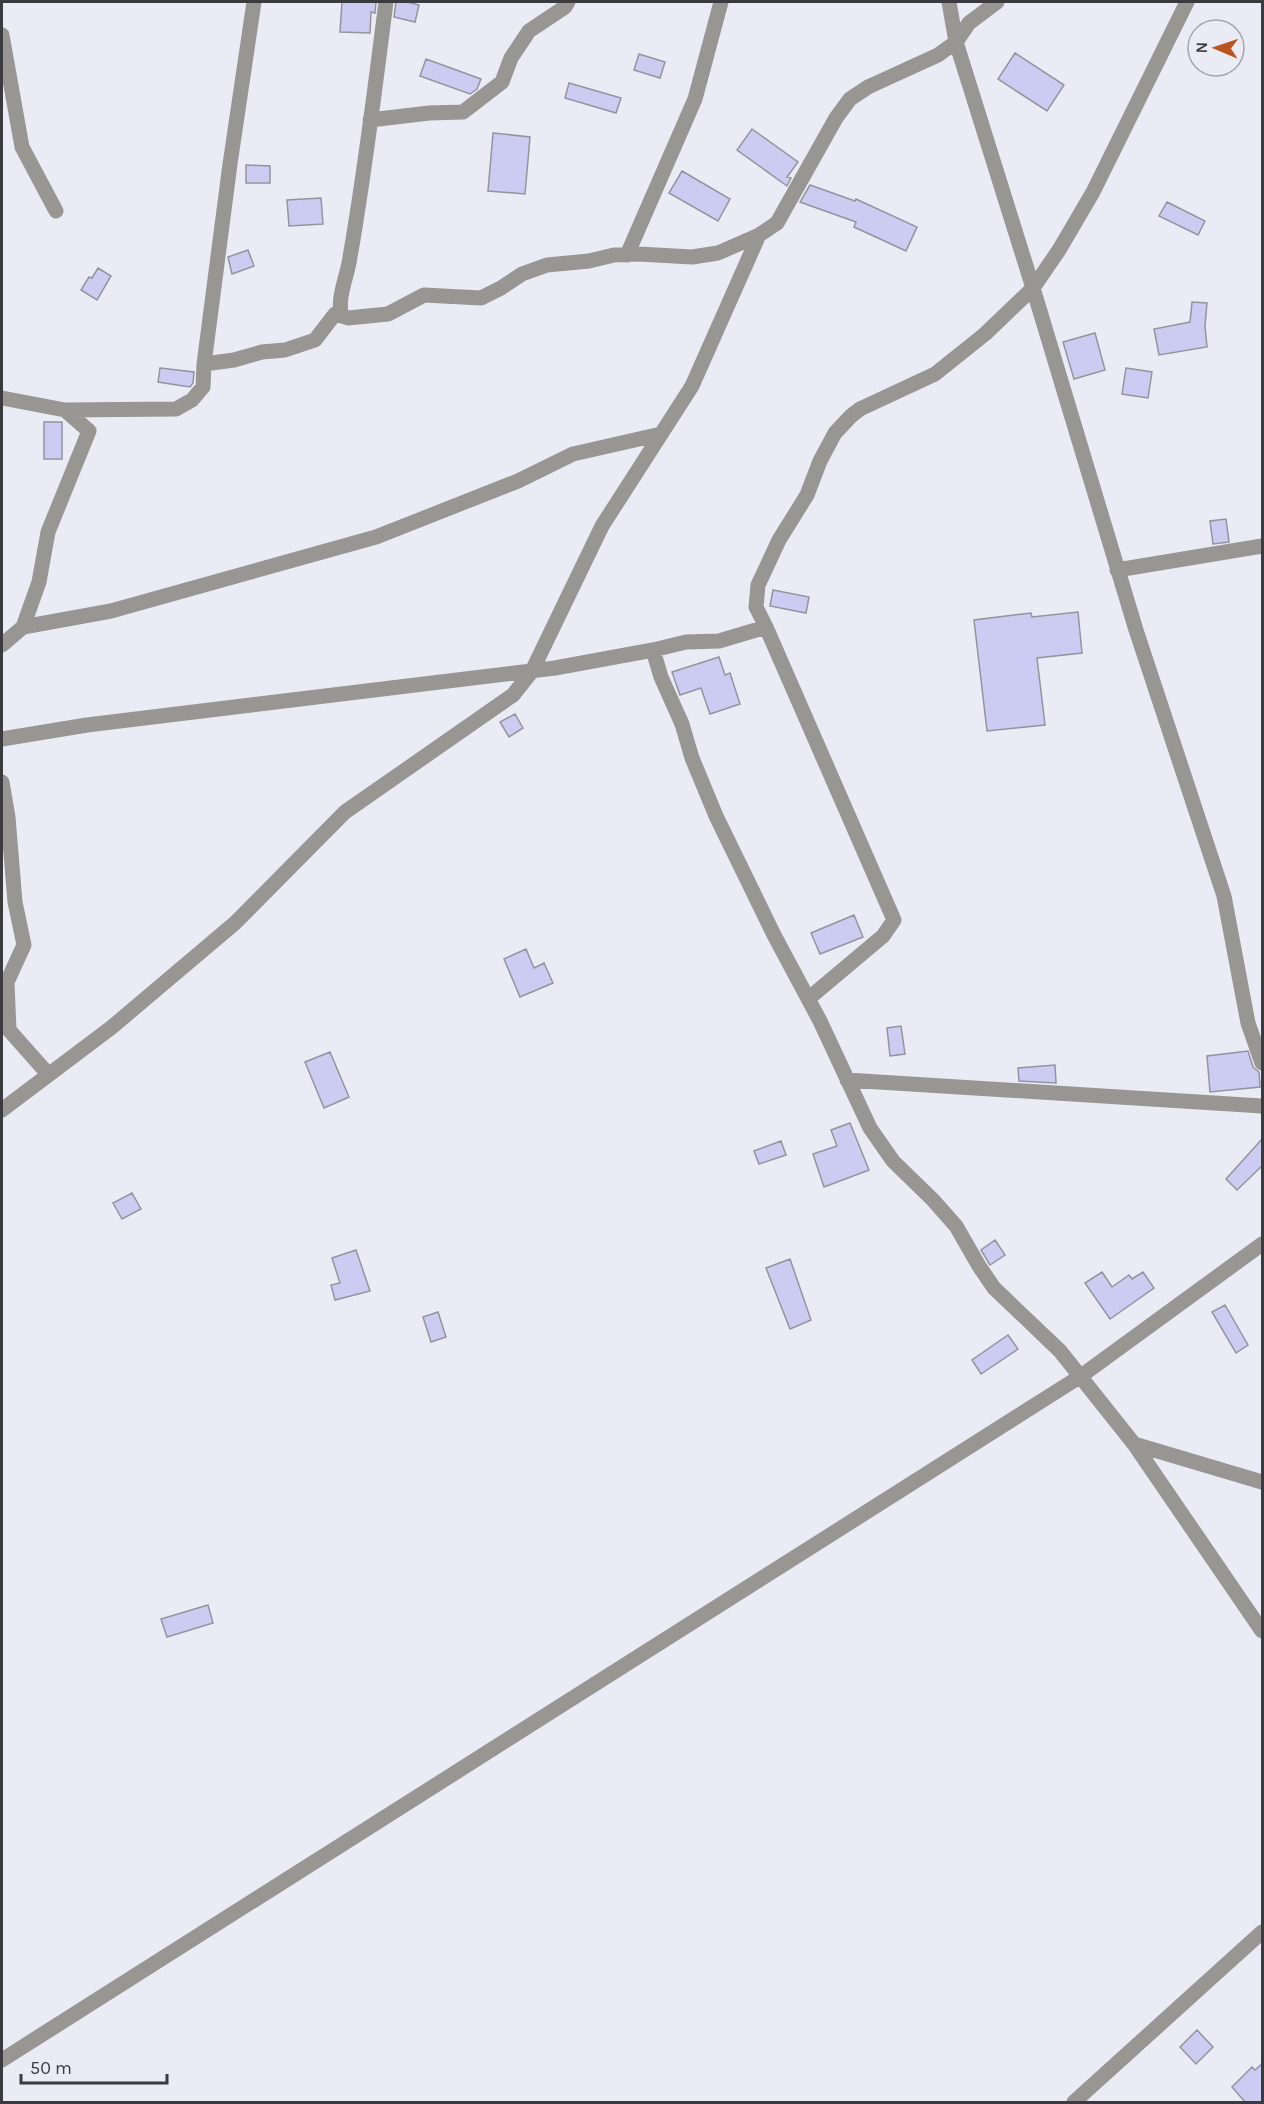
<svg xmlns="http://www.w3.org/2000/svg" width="1264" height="2104" font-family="Karla,sans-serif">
  <rect width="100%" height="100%" fill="#ebebf6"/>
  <path fill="#ccccf2" stroke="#94949e" stroke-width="1.5" d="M342 2H376L375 13 371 12 370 33 340 32Z
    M396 2H407L419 5 415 22 394 17Z
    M1015 53 1064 85 1047 111 998 79Z
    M639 54 665 62 660 78 634 70Z
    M426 59 481 79 477 89 470 94 420 76Z
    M569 83 621 98 616 113 565 98Z
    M752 129 798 162 787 177 791 178 787 186 737 150Z
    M493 133 530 137 525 194 488 191Z
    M246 165 270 166V183H246Z
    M682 171 730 199 718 221 669 193Z
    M810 185 855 201 856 199 917 227 906 251 854 227 856 222 800 202Z
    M321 198 323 224 289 226 287 200Z
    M1167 202 1205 221 1198 235 1159 216Z
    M248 250 254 266 232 274 228 257Z
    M98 268 111 276 97 300 81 290 89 277 92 278Z
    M1192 302 1207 303 1205 326 1207 347 1159 355 1154 329 1190 322Z
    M1095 333 1105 370 1074 379 1063 342Z
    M160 368 194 372 193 383 190 387 158 382Z
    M1126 368 1152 372 1148 398 1122 394Z
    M44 422H62V459H44Z
    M1226 519 1229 542 1213 544 1210 521Z
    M773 590 809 597 806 613 770 606Z
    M1078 612 1082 653 1037 658 1045 725 987 731 974 620 1031 613 1032 617Z
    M719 657 725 675 730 673 740 704 710 714 701 688 680 695 672 672Z
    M515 714 523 728 509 737 500 722Z
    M854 915 863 937 820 954 811 933Z
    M526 949 534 968 544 963 553 983 520 997 504 959Z
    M901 1026 905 1054 890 1056 887 1028Z
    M1248 1051 1253 1067 1259 1072 1260 1087 1210 1092 1207 1056Z
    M330 1052 349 1097 324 1108 305 1062Z
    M1055 1065 1056 1083 1019 1081 1018 1068Z
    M850 1123 869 1170 824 1187 813 1154 837 1146 831 1130Z
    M1263 1138V1165L1237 1190 1226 1179Z
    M781 1141 786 1155 759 1164 754 1151Z
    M132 1193 141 1209 122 1219 113 1203Z
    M995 1240 1005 1255 990 1265 981 1250Z
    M356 1250 370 1291 335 1300 331 1285 340 1283 332 1258Z
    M790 1259 811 1320 790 1329 766 1268Z
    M1102 1272 1112 1287 1129 1275 1132 1279 1143 1272 1154 1288 1110 1319 1085 1283Z
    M1225 1305 1248 1345 1236 1353 1212 1312Z
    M438 1312 446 1337 431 1342 423 1317Z
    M1008 1335 1018 1349 981 1374 972 1360Z
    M208 1605 213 1623 167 1637 161 1619Z
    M1197 2030 1213 2047 1196 2064 1180 2047Z
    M1263 2063V2103H1246L1232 2087 1252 2067 1255 2070Z"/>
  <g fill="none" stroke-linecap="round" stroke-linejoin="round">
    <path stroke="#989692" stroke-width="15" d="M254 2 230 164 204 364 234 360 262 352 285 350 315 340 335 314 342 316
      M386 2C375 87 365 172 350 257 348 275 336 299 342 316L348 318 388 314 424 295 481 298 501 288 522 274 547 265 589 261 614 255 638 254 692 257 718 253 759 235 777 223 836 118 850 99 868 87 938 55 956 42 969 23 997 2
      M949 2 956 42 1033 288 1136 630 1224 896 1248 1023 1262 1063
      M2 35 22 147 56 211
      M370 120 429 113 463 112 502 82 511 58 529 31 565 7 568 2
      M627 255 695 99 721 2
      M2 398 65 410
      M1117 570 1262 546
      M23 627 39 582 48 532 89 431 65 410 176 409 192 400 203 387 204 364
      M766 627 894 920 883 936 808 999
      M2 645 23 627 111 611 376 537 518 481 573 454 661 434
      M653 650 661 677 682 724 692 758 716 816 774 935 820 1021 870 1128 893 1161 933 1200 956 1226 979 1266 994 1288 1060 1351 1134 1444 1262 1631
      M2 739 87 725 555 668 653 650 686 642 719 641 766 627 756 607 758 585 779 540 807 495 820 461 835 433 851 416 860 409 935 374 985 334 1033 288 1059 250 1093 192 1187 2
      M2 782 8 817 15 902 24 945 7 982 9 1030 48 1074
      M847 1080 1262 1106
      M2 1110 112 1027 235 923 345 812 513 695 532 671 602 526 692 386 759 235
      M1134 1444 1262 1482
      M2 2060 1081 1376 1262 1244
      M1074 2102 1262 1932"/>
  </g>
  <rect width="1264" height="2104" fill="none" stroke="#3b3b3f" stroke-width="6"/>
  <g transform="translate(1216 48) rotate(272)"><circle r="28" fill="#ebebf6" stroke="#a5a5ad" stroke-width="1.5"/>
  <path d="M0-4.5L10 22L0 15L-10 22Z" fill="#b9551f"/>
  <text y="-9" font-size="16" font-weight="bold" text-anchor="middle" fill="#3b3b3f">N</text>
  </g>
  <path d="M21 2074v9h146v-9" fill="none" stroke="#3b3b3f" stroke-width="3"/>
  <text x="30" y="2074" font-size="18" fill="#3b3b3f" stroke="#ebebf6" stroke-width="4.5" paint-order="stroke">50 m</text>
</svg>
